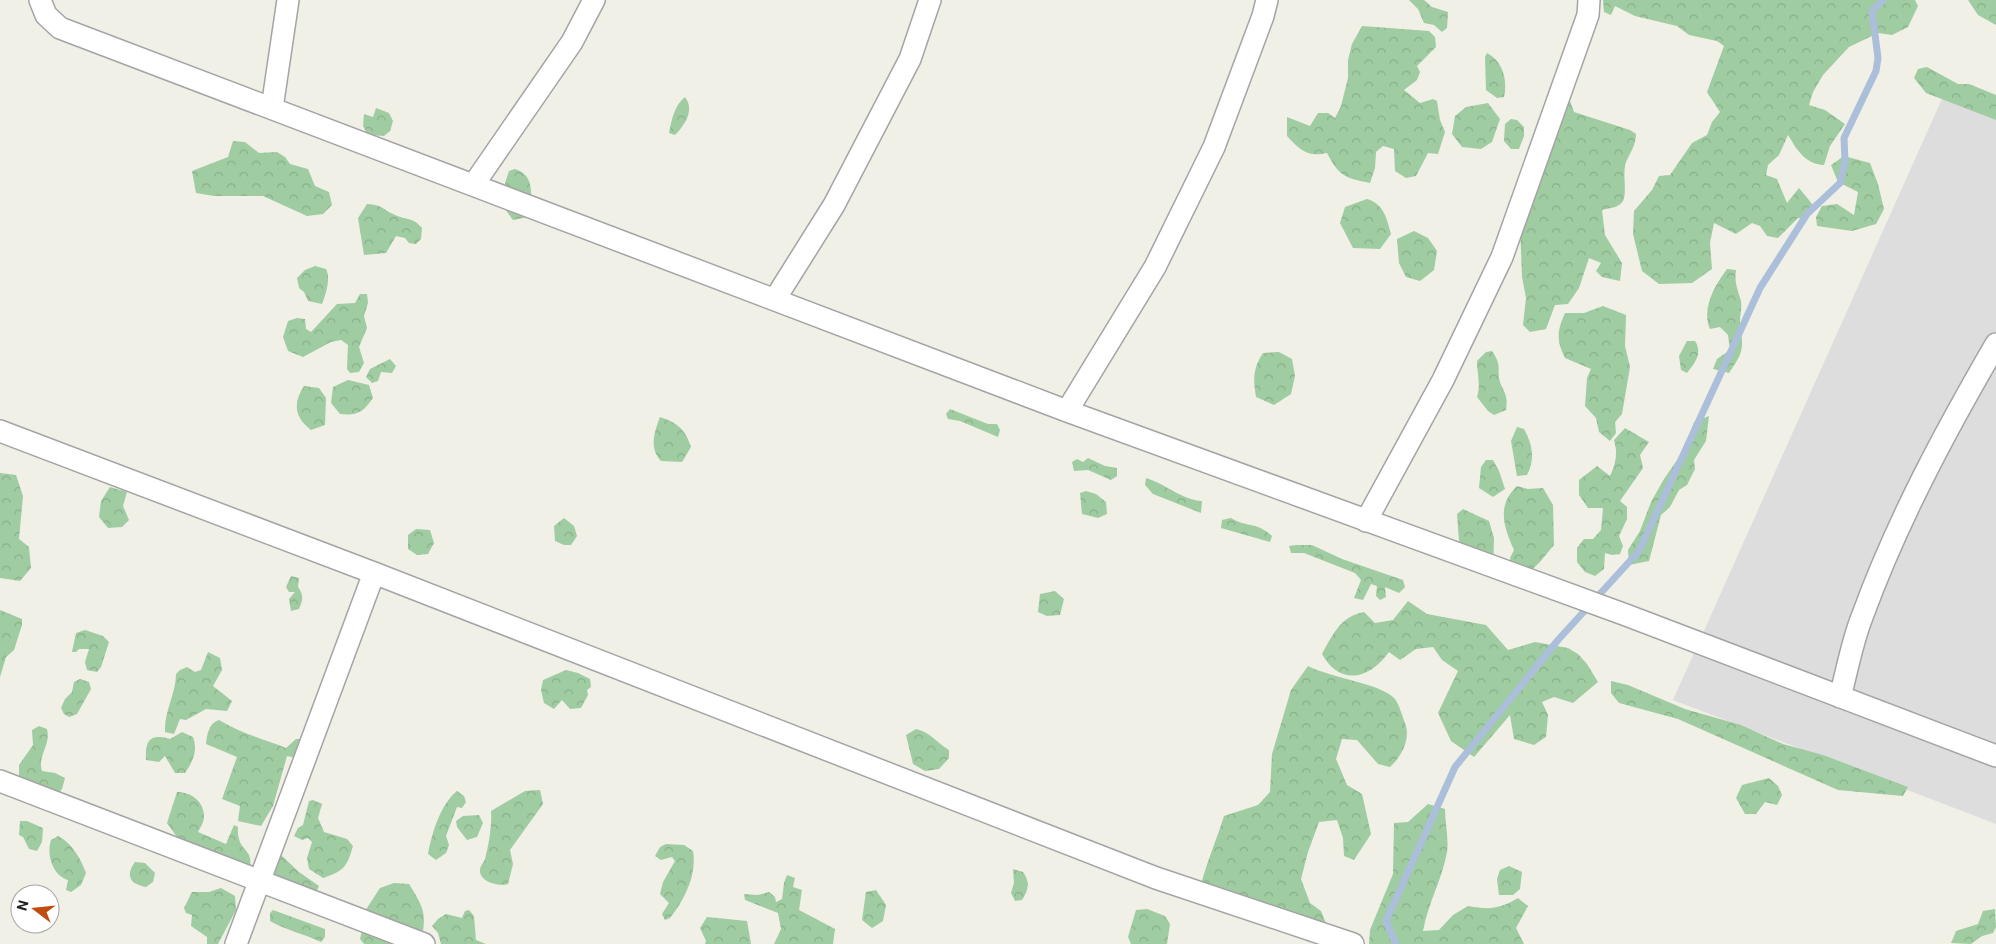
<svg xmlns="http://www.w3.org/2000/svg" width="1996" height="944" font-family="Roboto,sans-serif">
  <defs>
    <pattern id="forest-crowns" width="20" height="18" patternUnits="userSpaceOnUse" patternTransform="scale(1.25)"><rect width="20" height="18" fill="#9fcca1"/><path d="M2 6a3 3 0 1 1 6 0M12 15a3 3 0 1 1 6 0" fill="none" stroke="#89af8a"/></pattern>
  </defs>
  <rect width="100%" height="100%" fill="#f0f0e7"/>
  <path fill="#dedddd" d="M1945 92 1996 114V824L1673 700Z"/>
  <path fill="url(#forest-crowns)" d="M1409 0H1424L1432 7 1448 12 1447 28 1442 32 1434 25 1424 23 1418 9Z
    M1603 0H1915L1918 6 1908 27 1892 35 1878 33 1849 47 1823 75 1813 92 1809 105 1825 110 1845 124 1830 146 1824 165C1805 164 1797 150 1788 135L1779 155 1768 165 1766 175 1777 179 1787 203 1799 188 1813 205 1807 218H1798L1778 238 1767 236 1760 226 1752 223 1736 234 1714 223 1710 243 1712 269 1692 283 1659 284 1642 271 1633 234 1634 211 1652 190 1659 176 1670 175 1692 143 1707 135 1712 122 1720 112 1707 92 1724 46 1717 41 1689 35 1677 26 1635 16 1615 6 1611 15 1604 12Z
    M1968 0H1996V25L1978 15Z
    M1362 26 1429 31 1435 37 1436 47 1417 66 1420 72 1417 80 1404 90 1420 103 1433 99 1437 101 1440 120 1445 132 1438 154 1428 153 1416 176 1406 178 1395 171 1394 149 1383 146 1376 152 1375 168 1370 183C1345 178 1339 176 1327 153 1307 157 1301 151 1287 136V117L1310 126 1318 113H1328L1335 118 1341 106 1348 78V60L1352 44Z
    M1487 53C1503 61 1508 81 1504 97L1497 98 1486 90 1485 57Z
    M1927 67 1958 84H1969L1996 95V120L1926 93 1914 78 1918 69Z
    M1571 91 1570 101 1574 112 1630 130 1636 134C1635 150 1628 154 1625 166 1623 176 1627 193 1623 201 1619 208 1609 208 1602 210L1605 235 1622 263 1620 281 1602 277 1596 271 1601 263 1589 258 1579 288 1568 304 1555 305 1546 329 1530 332 1523 325 1526 298 1522 277 1520 225Z
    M685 97C695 110 685 125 675 135L669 133C672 119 674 106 685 97Z
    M1488 103 1500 119 1492 142 1481 149 1462 147 1452 134 1455 116 1466 107Z
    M376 108 389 113 393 121 390 131 384 136 368 135 363 126 364 114 373 117Z
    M1511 119 1517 120 1524 127V136L1519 149H1511L1504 141 1505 124Z
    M233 141 245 142 259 153 277 152 285 157 290 164 308 169 315 186 329 192 332 205 323 214 307 216 263 196H214L196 193 192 171 228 157Z
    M1844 156 1870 163 1878 184 1884 209 1876 224 1852 231 1817 226 1816 217 1822 206 1837 204 1854 215 1858 192 1838 182 1831 165Z
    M515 169C537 176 531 199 528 217L513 220 505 209 510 198 505 183 509 171Z
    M1367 199C1384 204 1387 219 1391 234L1380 249 1353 248 1340 223 1345 207Z
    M367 204C382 205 381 208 393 214 406 221 412 216 422 228L421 239 416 244 409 243 405 238 396 236 386 253 364 255 358 218Z
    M1414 231 1428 238 1437 251 1434 270 1420 281 1406 277 1399 263 1397 239Z
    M315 266 326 269C331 278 326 294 322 304L308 301 304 292 299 288 297 278 305 270Z
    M1727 269 1736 270C1734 283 1738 290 1741 301 1742 308 1740 315 1740 321 1743 348 1745 350 1729 373L1713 369 1717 359 1730 350 1728 335 1720 327 1710 329C1701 309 1715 285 1727 269Z
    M360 294H367L368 303 364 316 367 328 359 347 364 363 359 372 350 373 347 369 348 345 341 340 331 342 303 357 288 351 283 337 288 321 297 318 305 319 306 329 311 332 337 304 355 303Z
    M1603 306 1626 315 1625 346 1630 367 1622 414 1615 422 1616 433 1610 441 1599 432 1596 418 1585 406 1587 378 1591 369 1565 358C1556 340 1557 331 1565 313H1584Z
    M1687 341H1695C1703 353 1695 363 1687 373L1681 370 1679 356Z
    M1492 351C1503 367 1496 368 1500 382 1505 395 1508 395 1506 410L1494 415 1488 411 1477 397C1481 385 1477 373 1477 361L1486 352Z
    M1279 352 1292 359 1295 376 1291 394 1274 405 1256 397C1253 379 1253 368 1263 353Z
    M390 359 396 366 392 373 381 372 378 381 372 383 366 377 370 369Z
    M348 380 369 385 373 398C363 412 358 416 340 414L331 403 333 387Z
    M304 386 319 388 326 398 325 425 311 430C294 417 293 403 304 386Z
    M950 409 988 424H997L1000 430 998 437 960 421 948 419 946 414Z
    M1709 416 1706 441 1694 460 1695 469 1687 485 1679 490 1670 507 1661 515 1649 561 1629 565 1628 550 1640 531 1651 502 1664 479 1684 450 1694 422Z
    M660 417C678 423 685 429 691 447L682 462 661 461C649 448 654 433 660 417Z
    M1517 427 1524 429C1533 445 1535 460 1527 475L1517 476 1511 441Z
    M1625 428 1649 442 1640 455 1643 468 1620 501 1627 507V519L1619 536 1623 546 1620 554 1612 555 1605 553 1604 569 1595 576 1585 572 1577 562V548L1584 539H1593L1601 530 1603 508H1588L1579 495V480L1597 466 1610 476C1616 463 1618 453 1614 440Z
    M1088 458 1105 466 1117 468V476L1111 480 1088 470 1074 471 1072 462 1077 459 1083 462Z
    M1486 460H1493L1499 471 1505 489 1493 497 1479 488 1481 467Z
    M0 473 16 475 23 496 19 539 29 547 31 568 20 581 0 578Z
    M1146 478C1166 484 1182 500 1202 501L1201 513 1153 494 1145 485Z
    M1517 486 1528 489 1543 488 1553 505 1554 545 1539 563 1524 577 1514 572 1510 558 1514 550C1504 527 1496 506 1517 486Z
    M110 487 127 492 123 506 129 520 122 527 108 528 99 517 101 501Z
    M1086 491 1096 494 1106 502 1107 514 1098 518 1082 514 1080 493Z
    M1463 509 1489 521 1494 538 1493 573 1480 574 1459 541 1457 514Z
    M564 518 574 526 577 536 571 545H564L555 541 554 526Z
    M1231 518C1247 528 1256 521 1272 536L1270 542 1221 528 1222 520Z
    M416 529 430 530 434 543 428 554 417 555 408 549V535Z
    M1296 545H1312L1342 559 1403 580 1405 587 1399 593 1385 587 1386 597 1380 600 1376 596 1377 586 1371 584 1363 600 1354 598 1361 580 1355 573 1304 553H1291L1289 546Z
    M291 576 299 578 298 587C304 596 303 599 299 609L291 611 289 599 295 592H289L286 587Z
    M1055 591 1064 599 1060 615 1047 616 1038 612 1040 594Z
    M1408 601 1427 614 1486 625 1508 650 1535 642 1568 648 1578 654 1587 664 1598 682 1573 703 1554 697 1542 702 1548 715 1546 737 1534 745 1514 739 1510 715 1474 757 1451 741 1438 713 1458 671 1442 660 1433 647 1416 649 1400 660 1389 652C1369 680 1340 686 1322 654 1333 634 1341 616 1364 612L1375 623 1393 620Z
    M0 610 22 619V625L14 650 6 657 0 677Z
    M85 630 103 636 109 642 101 667 97 672 87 670 85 662 89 649H79L76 652H72L76 633Z
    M208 652 220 658 222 670 213 686 232 701 227 711 206 709 186 720 180 719 174 734 165 732C164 711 176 694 176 674L180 670 187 667 195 672 201 670Z
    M1308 666C1331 678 1379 683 1394 698 1399 703 1402 716 1405 723 1411 739 1402 756 1390 767L1378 764 1357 740 1342 739 1336 759 1347 785 1362 794 1371 834 1354 860 1344 856 1343 838 1337 820 1319 822 1308 852 1301 879 1310 903 1321 911 1330 933 1309 942 1201 885C1207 861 1217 839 1224 816L1258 805 1270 792 1272 754 1291 690Z
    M566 670 578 673 590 679 591 687 587 690 588 695 581 708 570 709 562 700 554 709 544 703 541 690 543 680Z
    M80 679 89 682 91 689 77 714 69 717 64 714 61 708 65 699 72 692 74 682Z
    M1611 681 1628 685 1685 709 1741 725 1783 744 1823 755 1908 787 1903 796 1838 790 1678 719 1619 703 1611 693Z
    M219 720C240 733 263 739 286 748L296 739H305L297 758 287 756 273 806 261 826 238 821 240 806 222 799 237 757 206 744C207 734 209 723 219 720Z
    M39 726 47 729C51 746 37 756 42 771L55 773 65 778 62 789 54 798 19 782V765L33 745 32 730Z
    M916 729C930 732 937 743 949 750V758L939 769 925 771 913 764 906 735Z
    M182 732 193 737C198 751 193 761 185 773H175L165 756 159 762 146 760C145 741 149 733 170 739Z
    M1769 778 1778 786 1782 795 1777 805 1765 802 1756 814H1745L1736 798 1742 785Z
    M540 790 543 804 510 850 513 864 508 884C499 887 479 882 480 870 480 866 484 862 485 859 489 844 492 826 491 811L525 791Z
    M457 791 464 796 466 802 462 808 457 807 446 836 449 845 446 853 436 860 428 854C432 833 440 805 457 791Z
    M177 792C191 792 204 801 204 817 204 822 200 828 198 832L226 844 234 825 238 827C236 857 261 845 245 880L231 857 227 864 179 840 167 823Z
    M313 800 322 804 318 818 324 832 347 839 353 846C347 867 344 871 323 878L309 869 307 858 312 842 308 838 302 840 294 836 298 828 303 825 309 801Z
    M1428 804 1445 809C1445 823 1449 839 1447 852 1442 880 1428 903 1423 931L1439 930 1453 915 1468 906C1490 910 1499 909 1518 898L1528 906 1516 928 1524 944H1369L1370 930 1393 874 1394 823 1408 822Z
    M479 815 483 823 477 837 467 840 457 827 456 821 463 816Z
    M20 821H27L43 828 42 842 37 851 29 849 23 837 19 835Z
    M58 836C72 843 81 859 86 873L81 885 71 892 66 890 68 880C53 876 46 855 51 840Z
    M666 844 684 845 693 851C697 875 685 899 670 918L665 920 662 914 669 903 660 894 663 882 675 861 672 857 661 860 655 856 660 847Z
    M280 854 299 872 319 886 314 896H294L265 868Z
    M135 862 145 863 155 873 153 882 146 887C130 884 125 876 135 862Z
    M1509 866 1522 872 1520 889 1513 895H1499L1497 879 1500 870Z
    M1013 869 1023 872C1030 882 1029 889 1022 900L1015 901 1011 893 1014 883Z
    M787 875 795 878 793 887 802 890 799 910 835 929 833 944H774L781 929 778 913 745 900 744 894 758 895 769 892 775 897 776 902 782 899 784 883Z
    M394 883 409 884C426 911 426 914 421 944H364L360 939 365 918 363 914 380 888Z
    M221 888 235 896 236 910 218 944H207V937L191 926 192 915 186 913 184 908 192 892H209Z
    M876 890 886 905 883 921 872 928 862 920 866 892Z
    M1147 909 1165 916 1170 924 1167 944H1131L1128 937 1136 910Z
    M1995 909 1996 927 1993 933 1982 936 1971 944 1951 943 1956 931 1978 924 1983 911Z
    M273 910 325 929V937L321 942C304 934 286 930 270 921V913Z
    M469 910 474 916 476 940 486 944H441L438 933 432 926 438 919 446 914 462 918 465 911Z
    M707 917 747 921 751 944H705L706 941 700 928Z"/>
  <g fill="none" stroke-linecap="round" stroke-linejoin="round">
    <path stroke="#abbfda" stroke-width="7" d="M1396 944 1386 921 1455 767 1558 640 1639 551 1760 288 1807 214 1840 183 1845 161 1844 138 1876 71 1878 58 1872 11 1883 0"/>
    <defs>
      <path id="street" d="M40 0 46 15 60 28 1067 411 1626 615 1996 756
        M272 108 288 0
        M474 184 572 42 594 0
        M775 299 834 205 910 59 930 0
        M1067 411 1155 267 1214 147 1263 16 1267 0
        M0 431 374 573 1156 878 1353 944
        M1366 521 1443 380 1502 257 1588 15 1589 0
        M1840 697C1847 671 1852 642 1862 617 1897 521 1945 432 1996 344
        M0 781 424 944
        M236 944 374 573"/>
    </defs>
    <use href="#street" stroke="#a4a4a4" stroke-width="24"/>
    <use href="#street" stroke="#fff" stroke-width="21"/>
  </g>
  <g transform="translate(35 909) rotate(286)"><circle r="24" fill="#ffffff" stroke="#a6a6a6"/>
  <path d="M0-4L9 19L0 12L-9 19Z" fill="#c14c0f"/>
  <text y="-8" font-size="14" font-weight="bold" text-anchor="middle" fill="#202020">N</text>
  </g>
</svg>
